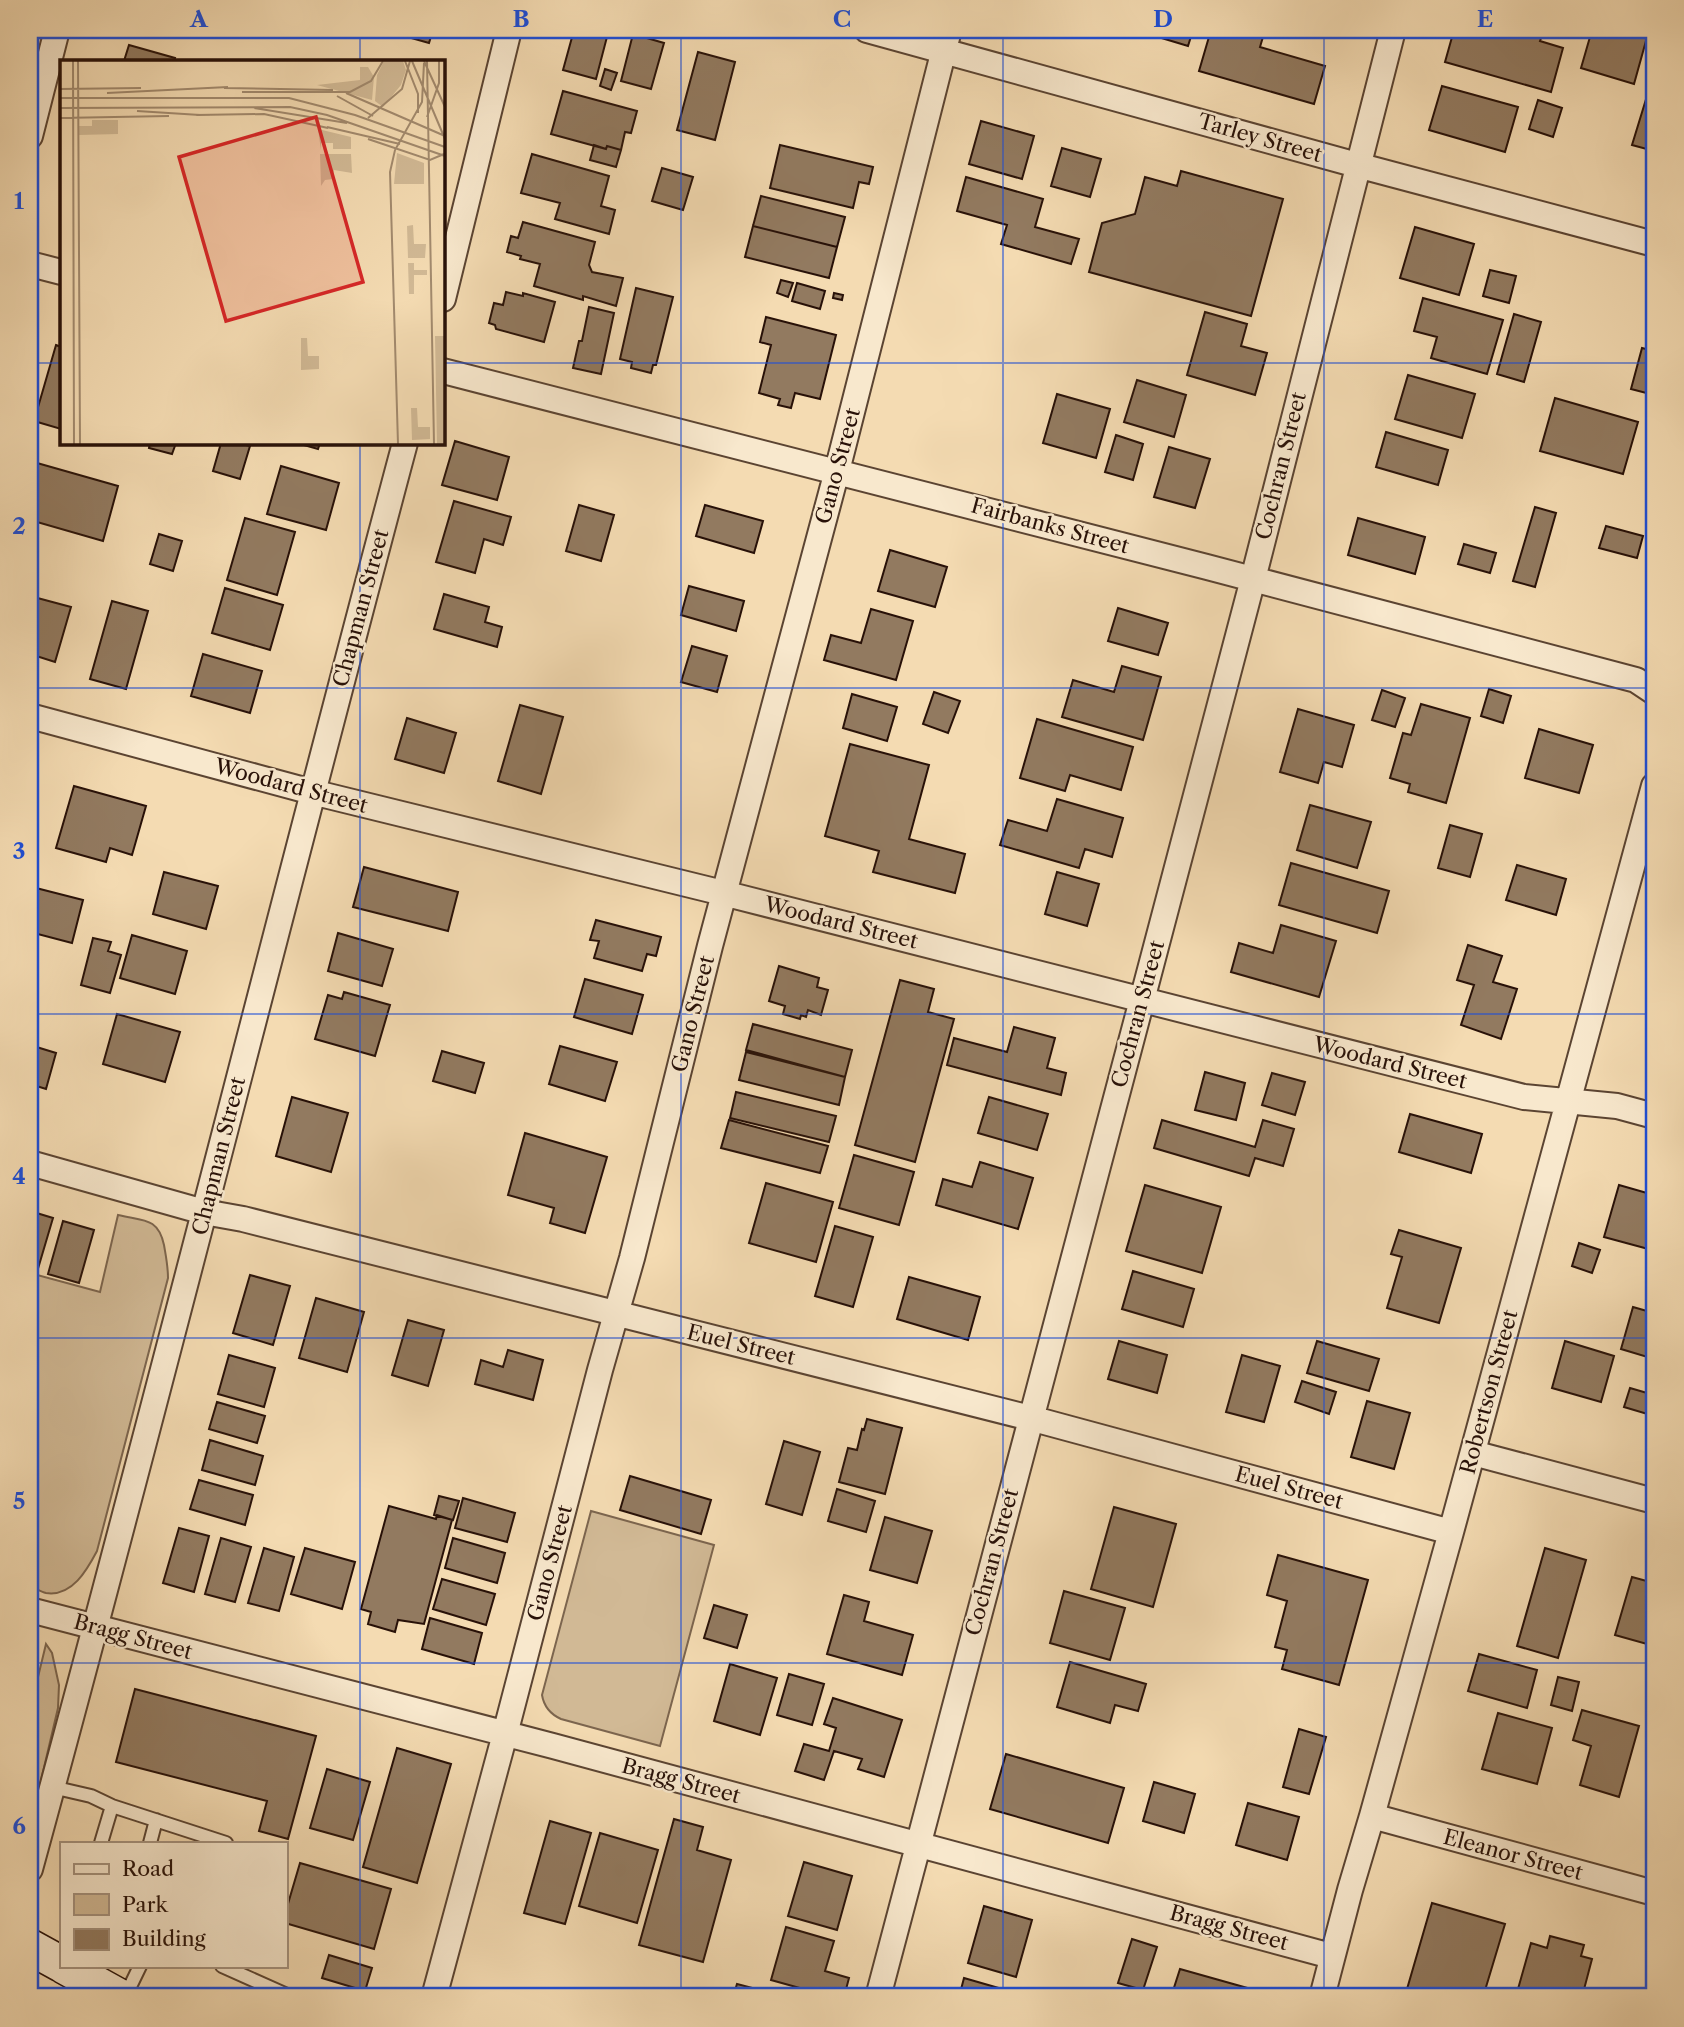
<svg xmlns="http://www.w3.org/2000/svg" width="1684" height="2027" font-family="'Libre Caslon Text',serif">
  <rect width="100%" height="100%" fill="#f4dbb2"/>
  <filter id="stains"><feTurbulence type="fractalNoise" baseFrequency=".00286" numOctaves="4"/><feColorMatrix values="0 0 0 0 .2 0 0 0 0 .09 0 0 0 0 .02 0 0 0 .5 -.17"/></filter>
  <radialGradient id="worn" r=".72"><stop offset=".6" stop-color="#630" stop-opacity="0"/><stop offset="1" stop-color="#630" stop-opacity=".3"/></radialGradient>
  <path fill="#d1b995" stroke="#7c654e" stroke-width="2" d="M118 1215C143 1221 158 1217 164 1245 166 1257 168 1266 168 1278L97 1551C87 1570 72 1597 46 1593 41 1592 35 1588 30 1586V1273L100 1292Z
    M591 1511 714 1545 660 1746 561 1719C550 1714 544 1707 542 1695Z
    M46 1644 52 1653 59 1685 58 1708 30 1827V1710Z"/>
  <path fill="#927a60" stroke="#281108" stroke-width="2" d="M383 30H433L429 43Z
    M574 30H597L608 33 596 79 563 70Z
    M1102 30H1124L1122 35Z
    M1157 30H1193L1188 46 1155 36Z
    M1211 30H1265L1260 47 1325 66 1314 104 1199 71Z
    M1310 30H1330L1329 35Z
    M1454 30H1544L1540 41 1563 48 1551 92 1445 62Z
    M1592 30H1649L1634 84 1581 68Z
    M633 34 664 43 651 89 621 81Z
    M129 45 175 58 174 61H124Z
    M698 52 735 62 715 140 677 130Z
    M605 69 617 73 611 90 600 86Z
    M1442 86 1518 107 1505 152 1429 130Z
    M563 91 637 111 631 133 625 132 621 150 607 146 606 149 551 134Z
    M1647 96 1654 98V151L1632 145Z
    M1538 100 1562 108 1553 137 1529 129Z
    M981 121 1034 136 1022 179 969 164Z
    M594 145 606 149 607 146 621 150 616 167 590 160Z
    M780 145 873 167 869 184 859 182 853 208 770 188Z
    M1062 148 1101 159 1090 197 1051 186Z
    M532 154 609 176 601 206 615 210 609 234 555 219 560 203 521 193Z
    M662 168 693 177 683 210 652 201Z
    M1181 171 1283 199 1251 316 1089 272 1102 223 1135 214 1145 177 1177 186Z
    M966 177 1043 199 1035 227 1079 239 1071 264 1001 244 1007 225 957 211Z
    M761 196 845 217 837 247 753 226Z
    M523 222 595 242 589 265 592 272 623 278 616 306 583 296V300L534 286 540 264 520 259 521 256 507 252 511 236 518 238Z
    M753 226 837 247 829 278 745 257Z
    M1415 227 1474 244 1459 295 1400 278Z
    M1490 270 1516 276 1509 303 1483 296Z
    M781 280 793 283 788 297 777 293Z
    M797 283 825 291 820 309 792 301Z
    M636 288 673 297 656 365H653L651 373 631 368 632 362 620 359Z
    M506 292 523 296V293L555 302 544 342 496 329 495 325 489 323 494 303 503 305Z
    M834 293 843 295 842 300 833 298Z
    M1423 298 1503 320 1487 374 1431 358 1437 337 1414 331Z
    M589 307 614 313 601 374 573 368 579 341H582Z
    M1205 312 1247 324 1241 346 1267 353 1255 395 1187 375Z
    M1514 314 1541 322 1524 382 1497 374Z
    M766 317 836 335 820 399 795 393 791 408 778 405 780 399 759 393 771 345 760 342Z
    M56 345 61 347V429L34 421Z
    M1642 348 1654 351V395L1631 389Z
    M1408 375 1475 394 1462 438 1395 419Z
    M1137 380 1186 395 1174 437 1124 422Z
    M1057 394 1110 409 1096 458 1043 443Z
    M1555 398 1638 422 1623 474 1540 451Z
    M1386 432 1448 450 1438 485 1376 467Z
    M1116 435 1143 444 1133 480 1105 472Z
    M455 441 509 457 497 500 442 485Z
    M150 443H176L172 454 149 448Z
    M221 443H238L250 446 240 479 213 471Z
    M297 443H320L318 449Z
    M1169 447 1210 459 1195 508 1154 497Z
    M30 461 118 486 103 541 30 520Z
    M281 466 339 483 326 530 267 514Z
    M454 501 511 517 503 545 484 539 475 573 436 562Z
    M579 505 614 515 601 561 566 551Z
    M705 505 763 521 754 553 696 536Z
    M1535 507 1556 513 1535 587 1513 581Z
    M245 518 295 532 277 595 227 580Z
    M1358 518 1425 537 1415 574 1348 555Z
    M1606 526 1643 536 1637 558 1599 548Z
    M159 534 182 541 173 571 150 564Z
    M1464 544 1496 553 1490 573 1458 564Z
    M890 550 947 567 935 607 878 591Z
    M689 586 744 601 736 631 681 615Z
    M225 588 283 605 270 650 212 633Z
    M444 594 489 607 485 622 502 627 497 647 434 629Z
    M30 596 71 607 55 662 30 654Z
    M112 601 148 611 126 689 90 679Z
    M1118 608 1168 623 1158 655 1108 641Z
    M871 609 913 621 896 680 824 660 831 635 861 643Z
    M692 646 727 656 717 692 681 682Z
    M203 654 262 671 250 713 191 696Z
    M1122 666 1161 677 1143 740 1062 717 1073 680 1114 692Z
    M1489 689 1511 696 1503 723 1481 716Z
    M1382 690 1405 698 1395 727 1372 720Z
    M934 692 960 701 948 733 923 724Z
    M852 694 897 707 887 741 843 728Z
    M1421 704 1470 718 1446 803 1408 792 1410 784 1390 778 1403 733 1411 735Z
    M520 705 563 717 541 794 498 781Z
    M1298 709 1354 725 1342 767 1324 762 1318 783 1280 772Z
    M407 718 456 733 444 773 395 759Z
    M1037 719 1133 747 1121 790 1070 775 1065 791 1020 778Z
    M1539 729 1593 745 1579 793 1525 778Z
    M850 744 929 765 909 839 965 854 955 893 873 872 879 851 825 836Z
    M74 786 146 806 132 855 110 848 106 862 56 848Z
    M1057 799 1123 818 1112 857 1085 849 1079 868 1000 845 1008 820 1047 831Z
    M1310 805 1371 822 1357 868 1297 850Z
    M1450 825 1482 834 1470 877 1438 868Z
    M30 846 35 848 30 868Z
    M1291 863 1389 891 1377 933 1279 905Z
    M1517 865 1566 879 1556 915 1506 900Z
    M364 867 458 892 448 931 353 907Z
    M164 872 218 886 206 929 153 914Z
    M1057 872 1099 884 1087 926 1045 914Z
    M36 888 83 900 72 943 30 932V912Z
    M596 920 661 937 656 956 647 954 642 971 594 958 599 941 590 940Z
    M1281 925 1336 941 1319 997 1231 972 1239 943 1273 953Z
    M338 933 393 949 382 986 328 971Z
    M132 935 187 951 175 994 120 978Z
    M93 938 111 942 108 951 121 955 110 993 81 985Z
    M1468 945 1502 956 1493 982 1517 989 1501 1039 1461 1025 1474 985 1457 980Z
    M779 966 819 978 817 987 828 990 821 1015 808 1010 806 1017 801 1015 800 1019 783 1014 785 1006 769 1001Z
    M585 979 643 995 632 1034 574 1017Z
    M900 980 934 989 928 1012 954 1019 915 1162 855 1145Z
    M344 992 390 1005 375 1056 315 1039 328 995 342 999Z
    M117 1014 180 1032 165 1082 103 1064Z
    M753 1024 852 1050 845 1077 746 1050Z
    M1014 1027 1055 1038 1047 1068 1066 1073 1061 1095 947 1065 954 1038 1007 1052Z
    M30 1045 56 1053 46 1089 30 1084Z
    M560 1046 617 1062 605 1101 549 1084Z
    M442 1051 484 1063 475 1093 433 1081Z
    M746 1052 845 1077 839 1105 739 1080Z
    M1205 1072 1245 1083 1236 1120 1195 1110Z
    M1272 1073 1305 1082 1295 1115 1262 1105Z
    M736 1092 836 1116 829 1142 730 1118Z
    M292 1097 348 1113 331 1172 276 1156Z
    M989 1097 1048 1114 1037 1150 978 1133Z
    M1410 1114 1482 1134 1471 1173 1399 1152Z
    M729 1120 828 1146 820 1173 721 1148Z
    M1162 1120 1255 1147 1263 1120 1294 1129 1283 1166 1255 1158 1249 1176 1154 1148Z
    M525 1133 607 1157 585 1233 550 1223 554 1208 508 1195Z
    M854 1155 914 1172 899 1225 839 1208Z
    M980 1162 1033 1178 1018 1229 936 1205 943 1179 972 1187Z
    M766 1183 833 1202 816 1262 749 1243Z
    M1145 1185 1221 1207 1202 1273 1126 1251Z
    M1619 1185 1654 1195V1242L1652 1250 1604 1237Z
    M30 1211 53 1218 37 1272 30 1270Z
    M63 1221 94 1230 79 1283 48 1274Z
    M835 1226 873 1237 853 1307 815 1296Z
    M1399 1230 1461 1248 1439 1323 1387 1308 1402 1257 1391 1254Z
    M1579 1243 1600 1250 1592 1273 1572 1266Z
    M1133 1271 1194 1289 1183 1327 1122 1309Z
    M250 1275 290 1286 273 1345 233 1333Z
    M909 1277 980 1297 968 1340 897 1319Z
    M316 1298 364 1312 347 1372 299 1358Z
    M1633 1307 1654 1313V1359L1621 1349Z
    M408 1320 444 1330 428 1386 392 1375Z
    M1119 1341 1167 1355 1157 1393 1108 1379Z
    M1317 1341 1379 1359 1369 1391 1307 1373Z
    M1565 1341 1614 1356 1601 1402 1552 1388Z
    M508 1350 543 1360 533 1400 475 1384 481 1360 503 1367Z
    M229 1355 275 1368 264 1407 218 1394Z
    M1242 1355 1280 1366 1264 1422 1226 1412Z
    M1302 1381 1336 1392 1329 1414 1295 1402Z
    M1630 1388 1654 1395V1416L1624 1407Z
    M1367 1401 1410 1413 1394 1469 1351 1457Z
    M217 1402 265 1416 257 1443 209 1429Z
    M867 1419 902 1428 885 1494 839 1482 848 1448 857 1450 862 1429 864 1430Z
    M210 1440 263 1456 255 1485 202 1470Z
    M784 1441 820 1452 802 1515 766 1504Z
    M630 1476 711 1500 701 1534 620 1510Z
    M199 1480 253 1495 245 1525 190 1509Z
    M837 1489 875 1501 866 1532 828 1521Z
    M439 1496 459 1501 453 1520 434 1515Z
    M463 1498 515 1513 507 1542 455 1528Z
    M389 1506 436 1519 437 1515 452 1520 424 1624 398 1620 395 1632 368 1624 371 1612 361 1609Z
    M1114 1507 1176 1524 1153 1607 1091 1589Z
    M885 1517 932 1531 917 1583 870 1570Z
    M179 1528 209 1536 194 1592 163 1583Z
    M221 1538 251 1547 235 1602 205 1594Z
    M453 1538 505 1553 497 1583 445 1568Z
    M264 1548 294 1557 279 1611 248 1603Z
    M305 1548 355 1562 342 1609 291 1594Z
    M1545 1548 1586 1560 1558 1658 1517 1646Z
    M1278 1555 1368 1580 1339 1685 1282 1669 1287 1650 1275 1647 1287 1601 1267 1595Z
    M1632 1577 1654 1583V1646L1615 1635Z
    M442 1579 495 1594 486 1625 433 1609Z
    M1064 1591 1125 1608 1110 1660 1050 1643Z
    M844 1595 869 1602 864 1621 913 1635 902 1675 827 1654Z
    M714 1605 747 1615 737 1648 704 1638Z
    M430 1618 482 1633 474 1664 422 1649Z
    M1479 1654 1537 1670 1527 1708 1468 1691Z
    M1070 1662 1146 1684 1138 1711 1115 1705 1110 1723 1057 1707Z
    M730 1664 777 1678 760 1735 714 1721Z
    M789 1674 824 1684 812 1725 777 1715Z
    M1558 1677 1579 1682 1572 1711 1551 1705Z
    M135 1689 316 1736 288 1839 259 1831 267 1801 116 1762Z
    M833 1698 902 1720 884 1777 858 1769 862 1759 834 1751 824 1780 795 1771 804 1744 829 1751 836 1728 824 1724Z
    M1582 1710 1639 1726 1619 1797 1580 1785 1591 1746 1573 1740Z
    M1498 1713 1552 1728 1537 1784 1482 1769Z
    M1299 1729 1326 1737 1309 1794 1283 1787Z
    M397 1748 451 1764 417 1883 363 1867Z
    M1006 1754 1124 1788 1108 1843 990 1809Z
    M327 1769 370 1782 353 1840 310 1828Z
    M1154 1782 1195 1794 1184 1833 1143 1821Z
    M1248 1803 1299 1817 1287 1860 1236 1845Z
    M674 1819 703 1827 697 1850 731 1860 703 1962 639 1945Z
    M550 1821 591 1833 565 1924 524 1913Z
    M600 1833 658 1850 637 1923 579 1906Z
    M804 1862 852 1876 837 1930 788 1916Z
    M300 1863 391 1889 374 1949 285 1923V1914Z
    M1432 1903 1505 1924 1483 1997H1410L1405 1996Z
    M984 1906 1032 1920 1016 1977 968 1963Z
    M786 1927 834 1941 825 1971 849 1978 844 1997H832L771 1980Z
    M1550 1936 1584 1945 1581 1956 1592 1959 1582 1997H1548L1518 1989 1531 1943 1547 1948Z
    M1132 1939 1157 1947 1143 1990 1118 1983Z
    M329 1955 372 1968 365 1991 322 1978Z
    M1180 1969 1251 1989 1249 1997H1171Z
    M964 1978 1016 1993 1015 1997H959Z
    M737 1984 768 1992 766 1997H733Z"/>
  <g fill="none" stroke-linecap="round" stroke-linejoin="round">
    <defs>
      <path id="service" d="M52 1787 91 1796 112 1806 226 1843
        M101 1843 112 1806
        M150 1843 156 1820
        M222 1966 287 1995
        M125 1997 140 1966"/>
      <path id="minor" d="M867 30 1357 165 1654 244
        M30 136 57 30
        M30 264 61 272
        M443 299 509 30
        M443 371 1207 567 1636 680 1654 692
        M30 716 312 792 723 893 1524 1097 1617 1106 1654 1116
        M30 1163 204 1212 243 1219 1030 1418 1451 1532
        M1473 1453 1654 1501
        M30 1610 553 1746 1331 1956
        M1372 1816 1654 1893
        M30 1869C160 1395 278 918 405 443
        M434 1997 505 1734 600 1370 632 1258 710 946 837 471 949 30
        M878 1997 1142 1000 1253 579 1393 30
        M1322 1997 1350 1890 1372 1816 1451 1532 1654 786"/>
      <path id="secondary" d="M30 1947 61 1964
        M64 1966 120 1997"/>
    </defs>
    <use href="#service" stroke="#5b4432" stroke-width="16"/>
    <use href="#minor" stroke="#5b4432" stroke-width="28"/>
    <use href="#secondary" stroke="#281108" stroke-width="38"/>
    <use href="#service" stroke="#f8e8cd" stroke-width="12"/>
    <use href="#minor" stroke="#f8e8cd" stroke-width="24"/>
    <use href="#secondary" stroke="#f8e8cd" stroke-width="35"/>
  </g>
  <path fill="none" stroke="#1d4ed8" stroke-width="2" stroke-opacity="0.55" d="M360 30V61M681 30V1997M1003 30V1997M1324 30V1997M30 363H61M443 363H1654M360 443V1997M30 688H1654M30 1014H1654M30 1338H1654M30 1663H1654"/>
  <g text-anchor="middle" stroke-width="5" stroke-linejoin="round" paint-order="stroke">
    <g font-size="21" fill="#281108" stroke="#f8e8cd">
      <text transform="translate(1260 138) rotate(16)" y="7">Tarley Street</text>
      <text transform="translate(838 466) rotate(-75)" y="7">Gano Street</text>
      <text transform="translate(1281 466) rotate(-76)" y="7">Cochran Street</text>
      <text transform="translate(1050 526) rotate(15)" y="7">Fairbanks Street</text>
      <text transform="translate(361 608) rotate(-75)" y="7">Chapman Street</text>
      <text transform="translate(291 786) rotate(15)" y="7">Woodard Street</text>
      <text transform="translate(841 923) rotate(14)" y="7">Woodard Street</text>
      <text transform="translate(693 1014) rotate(-76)" y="7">Gano Street</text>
      <text transform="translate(1138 1014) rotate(-75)" y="7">Cochran Street</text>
      <text transform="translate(1390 1063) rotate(14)" y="7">Woodard Street</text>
      <text transform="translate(219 1156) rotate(-76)" y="7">Chapman Street</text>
      <text transform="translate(741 1345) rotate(14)" y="7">Euel Street</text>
      <text transform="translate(1489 1392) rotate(-75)" y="7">Robertson Street</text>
      <text transform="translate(1289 1488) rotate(15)" y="7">Euel Street</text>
      <text transform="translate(992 1562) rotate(-75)" y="7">Cochran Street</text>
      <text transform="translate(550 1563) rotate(-75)" y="7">Gano Street</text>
      <text transform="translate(133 1637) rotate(15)" y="7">Bragg Street</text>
      <text transform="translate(681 1781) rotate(15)" y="7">Bragg Street</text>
      <text transform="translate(1513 1855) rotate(15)" y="7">Eleanor Street</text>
      <text transform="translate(1229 1928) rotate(15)" y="7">Bragg Street</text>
    </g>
  </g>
  <g transform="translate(60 60)">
    <rect width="385" height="385" fill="#f4dbb2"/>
    <path d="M324 1H343L346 10 341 25 323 47 315 41 317 15ZM300 7H308L314 17 312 40 257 25 300 20ZM32 60H58V74L19 75V66H32ZM258 69 291 77V89H273V83H261V90ZM337 93 364 103V124H334ZM260 94H291L292 113 274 110 273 119 265 120 261 126ZM353 165 354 184H366L365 198H348L347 166ZM348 203H354V210H367V215H354V234H349ZM375 276H385V384H377ZM241 278H247L248 296H259V309L241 310ZM351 348H357L358 367H370V379L352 380Z" fill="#d1b995"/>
    <path fill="none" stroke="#a28a6e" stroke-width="2" d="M13 1 14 384M18 1 20 384M345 1 358 34V53M352 1 385 79M364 1 385 47M367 1 374 384M164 28 273 30M0 29 81 28M182 32H290L311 21 323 1M47 33 168 27M286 33 385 76M277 36 313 56M0 38H229L295 55 385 87M0 48 230 47 267 55 385 96M194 48 287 63M77 51 140 55M136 55 204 54 268 68M367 57 379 23V1M0 58 109 56M308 58 342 29 350 1M267 67 340 84M308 79 370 100 384 94M338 384 330 112 335 90 362 42 364 3"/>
    <path fill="#d62828" fill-opacity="0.15" stroke="#d62828" stroke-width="3.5" d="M256 57 303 222 166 261 119 97Z"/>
    <rect width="385" height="385" fill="none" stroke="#281108" stroke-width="3.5"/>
  </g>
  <rect width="1684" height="2027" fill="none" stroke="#f4dbb2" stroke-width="77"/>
  <rect x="60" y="1842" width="228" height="126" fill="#f8e8cd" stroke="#a5927e" stroke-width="2"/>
  <rect x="74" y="1864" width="35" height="10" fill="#f8e8cd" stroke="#a5927e" stroke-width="2"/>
  <text x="122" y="1876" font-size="21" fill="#281108">Road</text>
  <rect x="74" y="1894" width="35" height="21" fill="#d1b995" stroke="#a5927e" stroke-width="2"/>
  <text x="122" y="1912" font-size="21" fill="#281108">Park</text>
  <rect x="74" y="1929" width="35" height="21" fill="#927a60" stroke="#a5927e" stroke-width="2"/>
  <text x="122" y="1946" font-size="21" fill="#281108">Building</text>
  <rect x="38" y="38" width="1608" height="1950" fill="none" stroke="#1d4ed8" stroke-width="2.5"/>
  <g font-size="23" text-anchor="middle" font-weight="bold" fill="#1d4ed8">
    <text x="199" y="27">A</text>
    <text x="521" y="27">B</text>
    <text x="842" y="27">C</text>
    <text x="1163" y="27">D</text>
    <text x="1485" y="27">E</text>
    <text x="19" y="209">1</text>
    <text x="19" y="534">2</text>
    <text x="19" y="859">3</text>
    <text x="19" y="1184">4</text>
    <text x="19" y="1509">5</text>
    <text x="19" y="1834">6</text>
  </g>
  <rect width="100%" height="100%" filter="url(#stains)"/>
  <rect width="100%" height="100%" fill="url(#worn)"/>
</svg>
